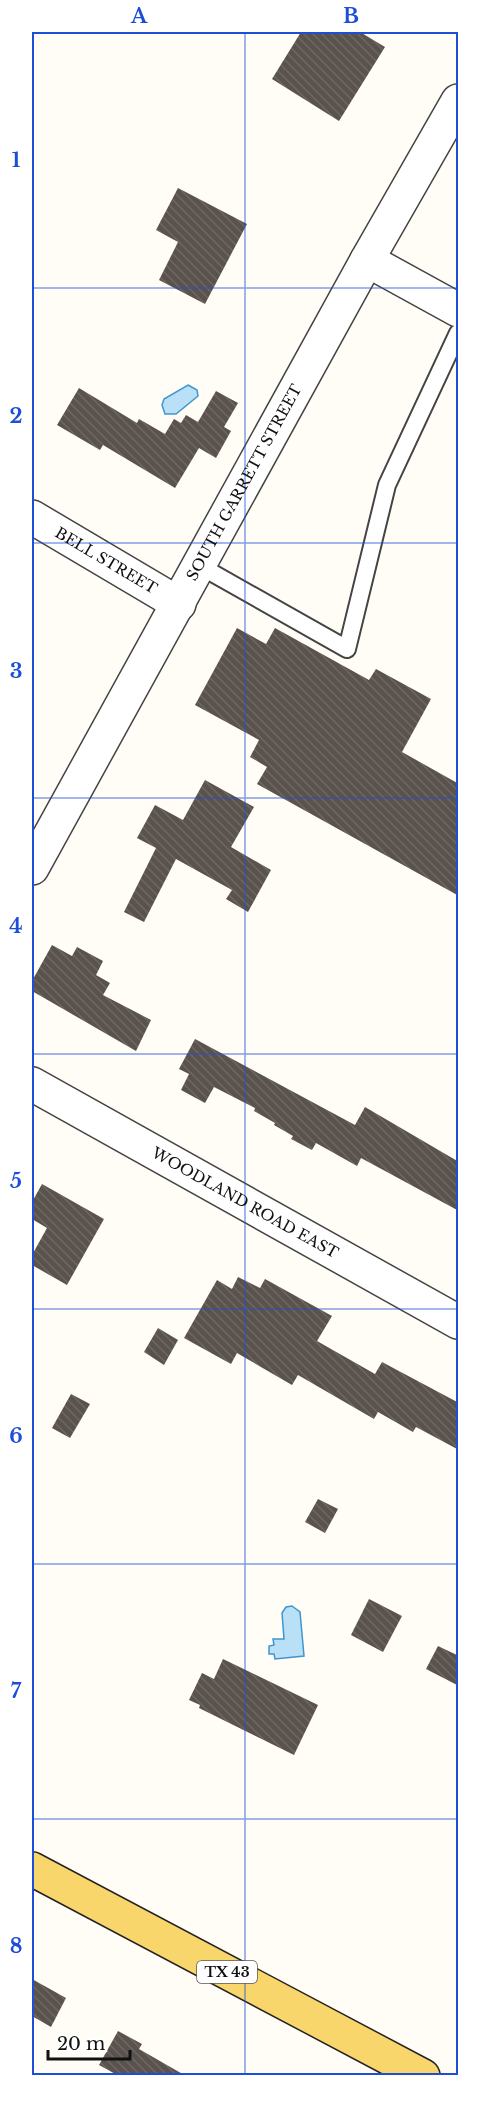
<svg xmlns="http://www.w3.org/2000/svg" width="490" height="2107" font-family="'Libre Baskerville',serif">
  <defs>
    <pattern id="building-back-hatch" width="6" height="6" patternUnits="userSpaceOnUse" patternTransform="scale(1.5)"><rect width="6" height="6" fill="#5a524d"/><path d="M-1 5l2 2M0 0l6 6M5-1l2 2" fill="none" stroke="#6d6662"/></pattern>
  </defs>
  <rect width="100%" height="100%" fill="#fffdf5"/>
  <path fill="#b9e0f7" stroke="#3f96cf" stroke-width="1.5" d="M188 385 197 390 198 396 176 414H165L162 405 164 399Z
    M292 1606 300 1612 304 1656 275 1659 274 1654H269V1646L274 1645 273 1639H284L282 1613 286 1607Z"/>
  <path fill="url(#building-back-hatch)" d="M301 32H360L385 47 339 121 272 79Z
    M178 188 247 224 205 304 159 280 178 242 156 230Z
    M79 388 137 423 139 419 165 434 174 419 181 423 186 415 198 422 216 391 238 403 224 427 231 431 216 458 199 448 175 488 103 445 100 450 57 425Z
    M237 628 266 644 275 628 369 680 376 669 431 699 402 752 459 784V896L257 784 267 767 250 757 259 740 195 705Z
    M205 780 254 807 231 847 271 870 248 912 226 899 232 890 176 859 144 922 124 912 156 848 137 838 155 805 183 820Z
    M52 945 72 956 77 947 103 961 96 975 110 983 103 995 151 1020 136 1051 32 991V981Z
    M195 1039 355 1125 365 1107 459 1162V1211L361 1158 357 1166 316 1143 312 1150 291 1139 293 1136 274 1125 275 1123 254 1111 255 1108 214 1087 205 1103 181 1090 189 1074 179 1069Z
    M42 1184 104 1219 67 1285 32 1265V1255L47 1228 32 1219V1202Z
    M238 1277 260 1288 265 1279 332 1316 317 1341 375 1374 382 1362 459 1403V1450L416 1427 413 1432 378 1412 374 1419 298 1375 292 1385 237 1353 231 1364 184 1338 217 1280 232 1289Z
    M158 1328 178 1340 164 1365 144 1352Z
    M71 1394 90 1404 70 1438 52 1428Z
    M318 1499 338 1509 325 1533 305 1522Z
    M369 1599 402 1616 383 1652 351 1635Z
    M438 1646 459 1656V1686L426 1669Z
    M223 1659 318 1705 294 1755 199 1708 200 1705 189 1700 202 1673 214 1679Z
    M32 1979 66 1998 51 2027 32 2016Z
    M118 2031 142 2044 139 2049 186 2076H119L99 2065Z"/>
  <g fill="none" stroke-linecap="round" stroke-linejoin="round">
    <defs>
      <path id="service" d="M200 566 347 649 387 485 458 333"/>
      <g id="minor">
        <path d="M367 260 458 310"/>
        <path id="s1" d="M32 517 179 604"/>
        <path id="s2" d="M32 868 367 260 458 101"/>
        <path id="s3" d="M32 1084 458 1322"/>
      </g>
      <path id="primary" d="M32 1869 423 2076"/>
    </defs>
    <use href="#service" stroke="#444" stroke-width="20"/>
    <use href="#minor" stroke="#444" stroke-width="36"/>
    <use href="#primary" stroke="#222" stroke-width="36"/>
    <use href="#service" stroke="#fff" stroke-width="16"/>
    <use href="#minor" stroke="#fff" stroke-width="33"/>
    <use href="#primary" stroke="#f9d66b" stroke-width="33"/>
  </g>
  <path fill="none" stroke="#1d4ed8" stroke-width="1.5" stroke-opacity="0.55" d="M245 32V2076M32 288H458M32 543H458M32 798H458M32 1054H458M32 1309H458M32 1564H458M32 1819H458"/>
  <g text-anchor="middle" stroke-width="6" stroke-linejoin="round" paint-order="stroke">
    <rect fill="#fff" stroke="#585858" stroke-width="1.5" x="197" y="1961" width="60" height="22" rx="4.5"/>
    <g font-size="14" font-weight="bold" fill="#111">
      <text x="227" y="1977">TX 43</text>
    </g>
    <g font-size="15" fill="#111" stroke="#fff">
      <text dy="5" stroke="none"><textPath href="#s2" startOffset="440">SOUTH GARRETT STREET</textPath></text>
      <text dy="5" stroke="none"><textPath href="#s1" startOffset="86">BELL STREET</textPath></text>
      <text dy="5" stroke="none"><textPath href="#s3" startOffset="244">WOODLAND ROAD EAST</textPath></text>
    </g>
  </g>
  <rect width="490" height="2107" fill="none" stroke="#ffffff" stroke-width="66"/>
  <path d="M48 2050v9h82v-9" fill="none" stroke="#111111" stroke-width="3"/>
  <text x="57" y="2050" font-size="18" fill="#111111" stroke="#ffffff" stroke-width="4.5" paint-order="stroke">20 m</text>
  <rect x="33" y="33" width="424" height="2041" fill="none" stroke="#1d4ed8" stroke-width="2"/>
  <g font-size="20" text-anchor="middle" font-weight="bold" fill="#1d4ed8">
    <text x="139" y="23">A</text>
    <text x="351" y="23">B</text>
    <text x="16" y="167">1</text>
    <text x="16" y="423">2</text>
    <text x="16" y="678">3</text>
    <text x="16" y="933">4</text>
    <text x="16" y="1188">5</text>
    <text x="16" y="1443">6</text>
    <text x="16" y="1698">7</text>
    <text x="16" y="1953">8</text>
  </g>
</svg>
